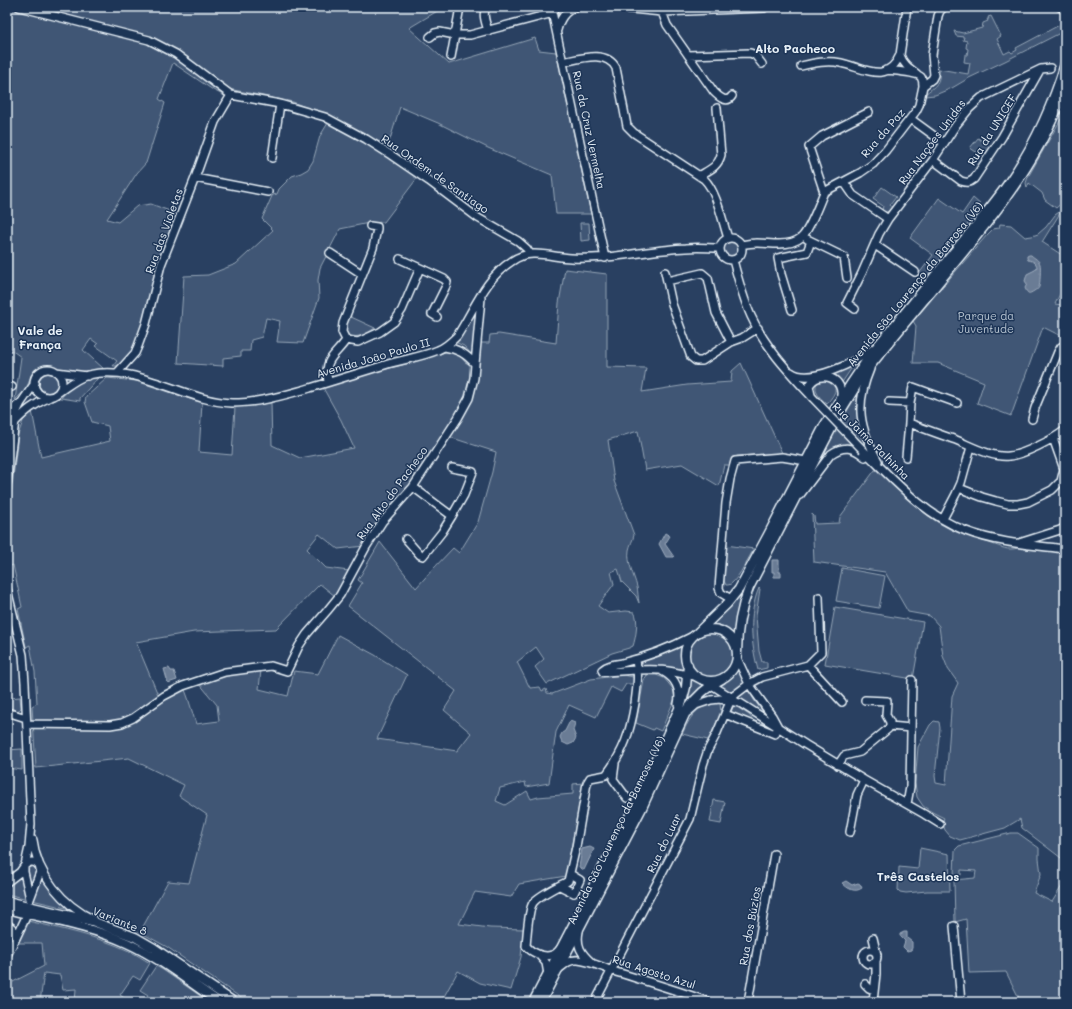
<svg xmlns="http://www.w3.org/2000/svg" width="1072" height="1009" font-family="Mali,sans-serif">
  <rect width="100%" height="100%" fill="#294061"/>
  <filter id="ink" filterUnits="userSpaceOnUse"><feTurbulence type="fractalNoise" baseFrequency=".025" numOctaves="2"/><feDisplacementMap in="SourceGraphic" scale="8" xChannelSelector="R" yChannelSelector="G"/><feConvolveMatrix kernelMatrix="1 2 1 2 8 2 1 2 1" color-interpolation-filters="sRGB"/></filter>
  <g filter="url(#ink)">
    <path fill="#415774" stroke="#94a4b6" fill-rule="evenodd" d="M7 7H444L409 28 449 64 535 38 539 50 556 52 591 214H556L552 175 488 148 438 123 400 107 388 146 329 117 293 102 229 89 225 96 213 90 173 63 159 99 165 103 146 163 137 173 107 219 118 222 137 206 151 204 175 213 154 282 138 344 127 359 119 366H113L117 361 96 346 98 344 91 339 83 350 104 369C93 370 81 372 70 372 58 371 50 361 37 369 30 374 30 382 26 388 24 392 19 396 15 400L21 357 7 347Z
      M991 16 1001 36 997 39 1004 54 1010 51 1012 53 1017 50 1016 48 1065 22V48L1064 54 1060 53 1063 38 1064 31 1005 61 969 78 952 88 935 95 925 96V94C935 86 941 84 939 69L968 74 970 63 964 62 965 55H967L968 49 966 48 967 41 963 40 964 37 956 36 954 31 963 33 982 28 983 23 988 21 987 19H989L988 17Z
      M1065 74V79L1049 121 1030 157 1010 189 976 232 870 362 861 374 837 412 748 582 736 618 734 637C729 628 719 626 709 625L726 609 743 587 827 427 846 394 858 375 890 335 998 202 1019 171 1050 115Z
      M1061 119 1065 120V193L1064 195V201L1056 208 1045 200 1042 193 1029 183 1027 188 1026 183 1028 177Z
      M328 123 369 144 418 177 384 222 369 223 340 229 320 268 318 280 319 298 303 343 277 342 280 321 266 318 262 337 251 340 250 351H241V356L223 358V366L178 363 184 276 208 275 236 264 273 230 262 219 272 196 273 195 277 194 279 189 292 176 301 173 308 169 313 161 320 136Z
      M978 138 991 147 984 157 970 148Z
      M882 187 896 197 890 205 893 209 887 212 883 211 882 210 883 206 873 199Z
      M939 198 962 214 973 198 982 206 924 280 918 275 933 255 910 238Z
      M1062 210 1042 242 1065 257V284L1055 304 1062 305 1065 304V338L1043 327 1011 416 977 403 984 382 938 363H913L916 326 913 321 987 235 993 229 999 228 1000 224 1011 225 1025 237 1032 236 1038 234 1046 227 1055 215Z
      M580 223H589L590 240 581 241Z
      M723 249a8 8 0 1 1 16 0a8 8 0 1 1-16 0Z
      M565 269 607 274V367L646 368 642 392 687 385 731 382 732 371 741 363 782 453 737 456 734 458 731 465H724L719 486 682 464 645 470 638 431 608 440 614 481 634 535C633 540 630 545 629 550 627 563 634 575 637 587 638 592 638 597 639 603L636 596 622 582 618 569 611 572 614 584 598 606 608 613 626 611 634 612C639 619 636 637 633 646L629 648 612 653 547 684 535 667 544 659 536 647 517 662 530 688 540 687 542 691 546 689 547 693 552 694 591 679 624 675 633 677 634 679V682L632 684H626L621 692 611 687 596 717 569 705 556 732 549 783 526 787 525 782 500 788 496 801 505 805 527 791 531 799 538 797 573 794V784L583 783 566 876 519 884 511 897 475 892 459 924 490 928 524 929 521 957 511 990 480 983 458 971 441 1002H247L167 947 140 932 168 881 189 883 207 815 179 796 184 785 129 758 36 768 32 706 37 703 35 672 30 645 26 647 18 609 22 607 13 565 8 567 7 560V531L18 435 23 421 32 411 41 457 110 441 108 426 92 422 85 402 86 397 107 378 136 381 202 403 199 452 232 455 235 407 254 406 271 403 272 445 300 458 354 448 341 420 322 386 417 361 441 353 452 351 459 354 465 362 478 369 481 343H489L490 335 499 334 556 343 559 303ZM443 435 496 452 492 472 478 522 459 553 453 548 433 569 416 588 380 542 358 580 362 583 348 606 456 691 444 710 471 733 457 751 377 739 407 675 375 655 338 635 318 674 294 671 288 696 259 689 261 670 212 678 199 683 217 705 219 721 196 724 188 698 184 687 161 702 136 642 194 632 276 629 320 584 335 596 349 571 326 568 307 549 319 534 338 549 364 546 416 477Z
      M476 310 472 355 464 346 455 342Z
      M349 316 375 328C366 334 359 339 348 335L344 330Z
      M855 363 841 384C839 377 834 375 829 372Z
      M39 383a10 10 0 1 1 20 0a10 10 0 1 1-20 0Z
      M91 378H98L80 398V401L61 398C69 388 79 381 91 378Z
      M823 379 832 381C839 391 833 395 827 404 820 398 813 392 817 382Z
      M858 390C856 415 860 424 869 446 865 447 860 449 856 449 853 448 850 446 847 445 831 442 821 461 812 472L844 413Z
      M875 470H878C899 491 920 513 946 527 960 535 976 538 992 544 1002 547 1007 551 1018 548L1065 553V861L1022 828 1020 819 1005 828 960 840 950 836 945 830 942 822 944 818 932 812 923 806 917 797 915 783 918 747 930 725 934 721 939 722 940 728 935 776 936 783 946 785 952 696 958 683 948 669 943 656 939 626 930 616 908 612 885 572 814 562 812 514 814 516 815 524 839 523 840 517Z
      M726 545 754 549C749 557 739 577 732 583 730 585 728 585 726 585L724 581Z
      M842 568 885 576 879 608 836 601Z
      M759 588 760 589 756 616 759 651 762 662H767V668L758 670C751 644 748 614 759 588Z
      M835 607 923 622 913 679 825 664Z
      M689 655a22 22 0 1 1 44 0a22 22 0 1 1-44 0Z
      M682 644 681 655 684 671 667 667 641 666V661L659 656Z
      M738 667 745 683 732 694 718 686 719 684C727 680 733 676 738 667Z
      M647 675H656L664 678 673 689 675 698 661 731 654 728 653 730 636 723 644 680Z
      M690 678 693 681 706 686 698 692 633 816Z
      M748 689 754 700 766 716 737 698Z
      M20 697 21 708C18 712 15 711 10 710V698Z
      M714 703H720L721 714 708 740 682 734C690 718 695 707 714 703Z
      M734 705 749 715 756 723 731 712Z
      M22 749V770L7 768V750Z
      M714 800 725 802 721 824 710 822Z
      M1011 833H1018L1039 848V859L1041 874 1034 893 1052 902 1062 886 1065 889V968L1060 981 1065 996V1002H1021L1006 972 969 973 966 919 955 922 954 880 975 878 976 871 961 870V875H954L955 850 959 846Z
      M920 848 949 854 950 891H927L906 893 900 892 898 890 899 867 918 869Z
      M32 865 36 867 37 870 31 886C29 879 22 867 32 865Z
      M22 873 28 899 7 894V884Z
      M42 876 70 909 32 900Z
      M28 921C62 929 97 936 129 951 136 954 143 959 150 963L140 980 133 976 120 995 130 1002H75L76 989 63 990 60 975 44 973 40 1002H7V985L44 966 42 943H18Z
      M156 966 163 970 209 1002H143L148 995 140 990Z"/>
    <path fill="#6b7c95" stroke="#9dabbd" d="M1029 255H1031C1034 258 1039 260 1040 264 1041 266 1040 285 1039 287 1037 291 1038 288 1034 291 1029 294 1028 295 1025 288L1027 284 1025 281 1027 274 1035 270 1037 267C1036 262 1033 261 1028 260L1027 258V256Z
      M665 533 670 536 665 544 674 557H666L659 544Z
      M772 560H779V572H781V577H774V572H772Z
      M169 668 171 671H174L177 680 168 683 164 669Z
      M570 721 575 723 573 730 576 738 573 743 568 745 562 742 560 737 562 733 565 731Z
      M590 847 594 849 584 870 579 867 582 849Z
      M846 881 852 885 858 883 860 884 862 888C855 893 848 889 842 883Z
      M904 932H907V938L912 942V948L911 950 907 951 903 947 905 941 900 936V934Z"/>
    <g fill="none" stroke-linecap="round" stroke-linejoin="round">
      <defs>
        <path id="minor" d="M19 7 149 40 176 54 231 95 280 104 325 117 366 139 391 155 429 181 478 218 518 241 527 249 530 254
          M486 7C482 15 486 23 488 31
          M551 7 605 258
          M611 7 662 12 764 8
          M1060 7 1065 10
          M662 12 667 25 714 92C719 97 727 104 732 96
          M557 30C560 19 564 12 575 7
          M430 37 435 33 440 32 455 35H470L553 13 556 7
          M688 55 750 53 755 55 762 64
          M900 55C903 64 909 68 917 74
          M451 57 460 7
          M563 62C579 59 606 49 616 68L627 126 634 133 704 179C717 192 722 220 728 238
          M801 66C814 63 827 60 841 63 864 68 887 85 900 55L907 7
          M886 70C894 71 916 72 921 77 923 80 923 83 923 86
          M911 119 944 143
          M272 158 280 104
          M933 160 961 181C967 183 969 183 974 179L1002 137 1040 70
          M699 176C709 170 718 167 721 155L717 108
          M195 178 268 192
          M844 182 853 195 888 219
          M824 192 809 147 822 136 869 112
          M720 249a11 11 0 1 1 22 0a11 11 0 1 1-22 0Z
          M807 239 844 257 847 278
          M741 245C746 244 752 243 757 243 764 243 771 244 779 244 786 244 796 242 802 237 811 227 819 204 824 192L860 173 873 164 886 150 916 111 919 105 923 86 932 79 934 75 932 55 938 16 940 11 944 7
          M875 245 915 272
          M330 253 362 274
          M733 260C738 279 743 298 751 316 765 347 789 372 812 397
          M420 268 444 279 447 282 446 286 432 314 437 317
          M665 272 667 281
          M855 309 847 303 862 273 879 234 888 219 933 160 956 125 969 109 981 98 1041 69 1050 68
          M792 310 781 274 778 258 807 252 811 241
          M346 340 342 332 343 323 373 248 377 229V227L370 226
          M731 342 716 313 708 278 702 273 667 281 672 304 691 357 696 361H702L731 342 742 338 758 328
          M475 364 481 298
          M870 369C855 405 859 427 878 461
          M34 383a14 14 0 1 1 28 0a14 14 0 1 1-28 0Z
          M56 372 87 376
          M791 372C810 386 857 361 873 349
          M117 373 135 353 138 346 146 324 161 265 195 178 215 122 231 95
          M328 382C327 376 326 366 330 360 334 353 341 348 346 340L358 342 380 332 394 322 402 310 420 268 400 259
          M7 385 12 387
          M59 392C68 386 77 378 88 375 138 363 183 401 232 403 259 403 284 395 310 388 336 380 362 372 388 364 404 359 422 357 438 350 446 347 451 342 457 336 474 310 485 278 512 261 531 248 550 257 571 258 610 260 647 250 686 248 697 247 708 248 719 248
          M811 395 809 386C819 368 847 378 840 400
          M889 402 910 403
          M957 403 913 387 910 403 909 423C925 429 941 435 956 440 971 446 992 458 1009 456 1023 455 1054 439 1065 430
          M7 412 12 410 19 404
          M7 418 15 423
          M1032 419 1035 408 1058 352 1061 347 1065 345
          M15 422C26 411 34 404 50 397
          M863 450C894 480 924 515 966 531 997 543 1032 545 1065 549
          M906 457 909 423
          M7 482 16 413 21 403 35 383
          M413 487 452 516
          M959 488 982 497 996 501 1008 504H1018L1028 502 1052 490 1061 481 1064 469 1053 438
          M800 495 831 454C844 445 853 447 865 457
          M943 519 956 494 961 483 971 447
          M406 539 420 555 423 556 442 532 452 516 464 495 473 472 452 468
          M1019 543 1060 530 1065 527
          M7 589 23 655 25 683 31 824 29 847 25 865 20 872 7 882
          M819 597 821 652 808 665 842 702
          M731 599 721 593 719 588 726 503 730 479 735 461 782 457 806 461
          M602 670C607 665 615 664 622 663 647 657 670 648 693 636
          M602 670 603 672H607C624 671 641 669 658 670 671 670 683 675 696 676
          M662 671C676 678 681 690 678 704
          M704 680 734 699
          M7 712 26 718
          M688 712 696 705 711 700 720 699 740 703 806 745 864 780 924 814 940 824
          M725 714 775 734 778 727 772 716 749 684 737 658
          M27 724 110 725 122 723 133 718 164 696 183 686 225 672 271 666 287 671 299 646 307 634 327 611 340 595 366 547 382 522 413 487 458 418 469 398 474 378 475 364C466 354 458 349 445 347
          M890 726 911 728
          M615 764 613 779 627 798
          M838 765 844 756 860 752 888 729 890 726V722L886 715 887 701 865 700
          M907 804 910 787 912 680
          M850 832 857 795 864 780
          M33 840C37 875 63 905 94 920
          M25 865C32 859 41 863 40 872L30 899
          M24 867V872L30 899
          M560 886 574 893 580 880 570 874
          M7 925C15 928 15 932 15 940
          M954 926 961 1002
          M579 931C576 946 581 953 591 962
          M873 938 877 955
          M560 949C558 951 556 954 552 955 544 958 532 953 526 946 527 937 528 910 533 903 539 895 559 886 568 881L576 847 587 783 590 778 606 775C624 751 630 733 635 703 637 686 639 677 636 660
          M863 957a7 7 0 1 1 14 0a7 7 0 1 1-14 0Z
          M7 955 15 940 25 919
          M539 955 546 963 548 974
          M559 969C565 964 570 959 578 960 590 961 601 967 613 971 645 981 677 990 709 1002
          M865 984 869 988 874 990
          M595 1002 690 819 703 765 708 750 716 735 732 697 749 684 762 677 808 665
          M748 1002 774 854
          M873 1002 876 974V961"/>
        <path id="major" d="M685 655a26 26 0 1 1 52 0a26 26 0 1 1-52 0Z
          M697 633 727 604 739 589 769 533 824 426 852 382 873 351C900 319 926 287 952 254 971 231 990 209 1007 185 1033 148 1052 107 1065 64
          M737 653C737 629 740 610 749 588L839 414 863 375 875 360C902 326 930 293 958 259 1001 207 1043 153 1065 88
          M7 901 92 921 135 937 154 948 234 1002
          M7 909C47 919 89 926 127 943 160 958 189 982 219 1002
          M533 1002 629 817 641 792 682 702 686 687 688 665
          M541 1002 641 810 687 710C696 696 708 686 722 679"/>
      </defs>
      <use href="#minor" stroke="#e8f1f8" stroke-width="10"/>
      <use href="#major" stroke="#e8f1f8" stroke-width="11"/>
      <use href="#minor" stroke="#1d3557" stroke-width="7"/>
      <use href="#major" stroke="#1d3557" stroke-width="8"/>
      <defs>
        <path id="minor-bridge" d="M812 397 863 450"/>
      </defs>
      <use href="#minor-bridge" stroke="#e8f1f8" stroke-width="10" stroke-linecap="butt"/>
      <use href="#minor-bridge" stroke="#1d3557" stroke-width="7"/>
    </g>
  </g>
  <g text-anchor="middle" stroke-width="3" stroke-linejoin="round" paint-order="stroke">
    <g font-size="11" fill="#e8f1f8" stroke="#1d3557">
      <text transform="translate(589 130) rotate(78)" y="4">Rua da Cruz Vermelha</text>
      <text transform="translate(992 130) rotate(-58)" y="4">Rua da UNICEF</text>
      <text transform="translate(883 133) rotate(-49)" y="4">Rua da Paz</text>
      <text transform="translate(932 142) rotate(-53)" y="4">Rua Nações Unidas</text>
      <text transform="translate(435 174) rotate(35)" y="4">Rua Ordem de Santiago</text>
      <text transform="translate(164 231) rotate(-70)" y="4">Rua das Violetas</text>
      <text transform="translate(915 284) rotate(-51)" y="4">Avenida São Lourenço da Barrosa (V6)</text>
      <text transform="translate(373 358) rotate(-16)" y="4">Avenida João Paulo II</text>
      <text transform="translate(871 441) rotate(45)" y="4">Rua Jaime Palhinha</text>
      <text transform="translate(392 493) rotate(-54)" y="4">Rua Alto do Pacheco</text>
      <text transform="translate(616 830) rotate(-64)" y="4">Avenida São Lourenço da Barrosa (V6)</text>
      <text transform="translate(664 843) rotate(-64)" y="4">Rua do Luar</text>
      <text transform="translate(120 921) rotate(22)" y="4">Variante 8</text>
      <text transform="translate(750 926) rotate(-80)" y="4">Rua dos Búzios</text>
      <text transform="translate(654 972) rotate(18)" y="4">Rua Agosto Azul</text>
    </g>
    <g font-size="11" fill="#b6c3d0" stroke="#1d3557">
      <text x="986" y="320">Parque da<tspan x="986" dy="13">Juventude</tspan></text>
    </g>
    <g font-size="12" font-weight="bold" fill="#e8f1f8" stroke="#1d3557">
      <text x="795" y="53">Alto Pacheco</text>
      <text x="40" y="335">Vale de<tspan x="40" dy="14">França</tspan></text>
      <text x="918" y="881">Três Castelos</text>
    </g>
  </g>
  <rect width="1072" height="1009" fill="none" stroke="#1d3557" stroke-width="24"/>
  <rect x="12" y="12" width="1048" height="985" fill="none" stroke="#e8f1f8" stroke-width="1.5" filter="url(#ink)"/>
</svg>
